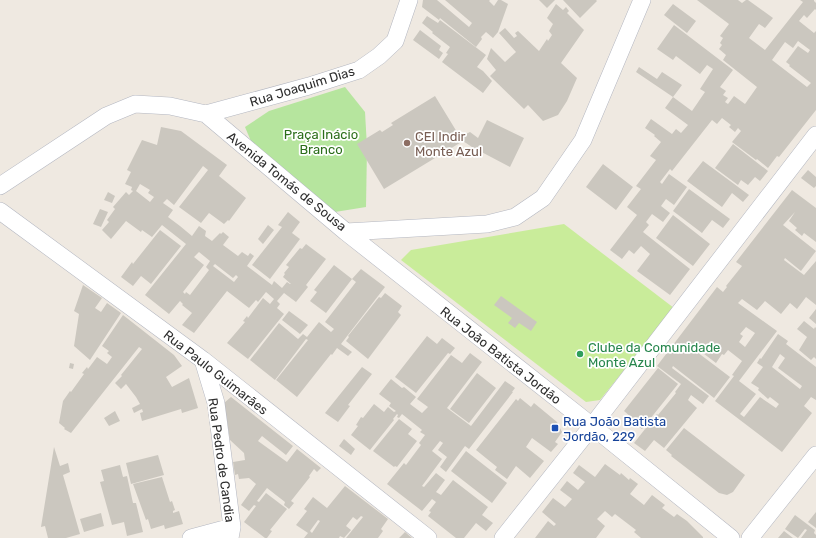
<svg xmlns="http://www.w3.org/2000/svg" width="816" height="538" font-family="Rubik,sans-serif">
  <rect width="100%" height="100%" fill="#efe9e1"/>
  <path fill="#b6e59e" d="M345 87 365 112 367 147 366 207 335 212 253 146 245 127 269 111Z"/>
  <path fill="#c9ec9a" d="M564 224 674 308 600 400 586 402 401 260 411 250Z"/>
  <path fill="#cbc7bf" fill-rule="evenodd" d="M423 0H437L469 27 472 23 445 0H490L489 1 494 6 498 0H501L508 4 498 32 493 38 486 32 481 37 482 39 476 47 440 18 439 20 422 7Z
    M539 0H555L547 8Z
    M563 0H596L597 1 580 18Z
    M697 0H738L742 3 746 0H748L773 18 765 28 759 24 749 38 765 50 803 2 800 0H814V1L816 3V10L815 9 807 18 804 15 799 21 814 33 816 31V110L779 157 777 156 768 168 757 159 756 160 732 142 741 131 738 128 735 132 729 127 731 125 722 118 717 124 712 120 672 171 670 169 660 182 662 184 669 174 687 187 674 205 666 199 661 206 670 213 663 222 652 214 646 222 649 225 643 232 690 269 670 295 637 271 650 254 641 246 634 254 629 250 622 259 610 250 637 215 627 207 641 189 636 186 656 160 650 156 661 142 654 136 655 135 645 128 651 119 672 134 676 129 681 133 688 125 665 108 673 97 636 72 639 67 657 79 662 72 682 85 673 97 692 111 705 92 700 89 713 69 707 65 700 74 676 56 673 60 657 49 674 25 733 70 720 87 726 91 723 95 728 98 725 102 728 104 734 96 745 104 757 87 723 60 726 55 719 49 722 45 720 43 723 38 720 36 729 24ZM798 41 810 50 808 53 798 46 786 62 790 65 789 66 811 83 807 87 772 60 785 42 793 48Z
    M556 4 563 10 566 7 569 11 567 13 584 30 561 63 577 78 567 101 558 115 543 121 528 105 524 109 490 76 496 70 487 59 491 48 505 62 516 52 499 33 505 28 514 38 517 36 515 33 518 31 539 51 547 39 548 41 552 35 549 31 553 24 547 18Z
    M673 4 696 21 687 33 664 15Z
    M427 16 438 23 440 20 486 55 477 67 483 71 492 81 483 93 442 62 448 54 446 53 450 47 432 33 433 32 422 23Z
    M420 30 441 46 439 50 443 53 439 59 413 40Z
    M435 96 460 137 470 132 478 138 487 120 524 138 510 167 472 147 463 141 384 189 357 144 380 130 382 132 393 125 391 123Z
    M161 127 181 131 227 165 219 176 246 198 229 221 228 220 224 224 209 213 201 223 179 207 208 170 203 166 174 205 167 199 163 203 173 210 168 217 180 226 192 236 199 226 206 231 205 236 212 241 220 233 221 234 223 232 229 237 223 245 238 256 242 252 248 256 250 253 254 256 247 266 272 285 274 281 282 288 287 282 290 284H291L283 277 285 274 284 273 289 267 286 265 300 248 302 249 306 244 326 259 306 285 308 287 296 302 284 293 277 301 280 304 277 308 284 314 248 359 227 343 245 322 243 321 247 316 248 318 263 298 270 304 274 299 266 292 258 302 256 300 249 308 227 291 194 333 182 325 192 313 182 305 183 304 180 301 169 314 145 295 186 244 162 225 152 237 142 230 141 232 126 221 111 239 102 230 109 222 107 220 115 209 113 207 126 192 129 195 133 191 131 190 132 187 125 184 131 172 127 170 142 140 157 145ZM140 184 150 190 148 193 154 197 150 202 136 191ZM199 252 210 261 206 267 209 270 190 295 186 292 185 294 183 292 204 265 194 257ZM215 264 233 278 236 275 238 277 234 282 213 266Z
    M733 144 768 171 760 181 755 177 748 185 741 180 738 185 715 168Z
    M703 161 749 195 743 202 732 193 722 207 687 181Z
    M603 164 633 187 616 210 586 187Z
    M808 170 816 177V186L814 188 801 178Z
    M689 189 730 219 723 228 712 220 702 233 673 211Z
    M792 190 816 208V242L804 233 802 236 795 230 797 228 789 221 795 212 783 225 816 251 801 271 785 258 784 260 804 275 816 261V305L806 297 797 309 790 303 781 314 765 301 757 310 742 299 738 303 777 331 739 381 756 394 740 414 744 417 760 397 776 408 779 404 770 397 768 399 758 390 759 388 751 383 763 367 757 363 760 358 761 359 778 334 788 341 786 344 816 367V400L811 397 804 406 812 413 782 452 715 401 734 376 732 375 742 361 728 350 724 355 722 354 716 363 691 344 689 346 730 377 714 398 673 366 672 368 709 396 703 404 691 395 688 400 697 408 664 448 654 440 645 451 634 443 657 414 658 415 676 393 675 392 681 384 657 366 717 287 723 292 727 287 726 286 742 266 736 262ZM746 327 755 333 745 347 739 342 743 336 740 334ZM780 354 785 358 778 368 802 386 800 389 772 367Z
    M108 192 115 196 112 203 104 200Z
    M100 209 108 212 101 227 93 224Z
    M288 212 300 222 292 233 300 239 270 279 252 265 282 227 278 225Z
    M673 215 710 244 693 266 656 238Z
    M268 225 274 230 263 244 258 239Z
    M160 230 181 246 151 284 141 276 133 286 121 277 132 262 133 264Z
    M334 265 352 279 326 313 310 301 317 292 314 290Z
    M361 269 385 287 341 344 352 352 348 356 337 348 332 355 331 354 297 397 276 380 308 340 306 339 275 380 250 360 279 323 298 339 303 334 307 337 319 322 331 332 334 329 325 322 356 282 352 279Z
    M83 285 102 298 95 308 101 312 107 303 121 313 90 360 74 346 79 314 74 311Z
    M385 293 402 306 398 312 401 315 368 359 346 341 349 337 348 336 379 297 381 298Z
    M501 296 537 322 531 331 519 323 515 328 508 323 512 318 494 305Z
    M816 309V324L809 318Z
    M289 311 308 325 300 334 282 320Z
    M123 315 174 355 182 366 166 377 172 387 189 378 198 408 182 413 181 409 142 421 140 413 143 412 142 409 134 413 132 408 140 404 136 397 126 384 121 389 115 383 122 376 121 375 142 349 139 347 71 433 64 429 65 428 59 423 63 401 70 391 71 392 84 374 82 373 87 367 88 369 97 357 107 364 112 357 107 353 109 351 102 346Z
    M804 321 814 329 815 327 816 328V359L814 357 811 360 799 350 807 337 797 329Z
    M427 336 437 344 442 338 455 348 450 354 448 353 416 393 395 377Z
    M470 353 482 362 447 408 471 426 505 381 515 388 512 392H513L469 449 465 446 446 472 440 467 447 457 438 450 443 443 440 441 432 451 442 459 422 486 424 487 436 473 445 480 436 492 441 495 453 480 488 507 482 515 493 523 486 531 476 523 464 538H456L428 516 431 512 429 511 436 502 432 499 422 511 387 484 404 463 406 465 421 445 419 443 425 435 420 432 422 430 402 414 399 418 397 417 398 415 397 414 393 419 394 420 370 450 351 435 358 426 356 425 361 417 363 418 374 404 384 412 388 407 394 412 396 411 389 406 391 403 379 394 391 379 402 388 404 387 416 397 410 404 422 413 428 407 417 399 451 355 462 363Z
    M70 363 74 364 73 369 69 368Z
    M362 367 372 374 348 405 350 406 338 422 325 413Z
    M658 368 678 384 642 429 629 420 631 417 624 411Z
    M477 373 496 388 469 423 450 409Z
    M231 397 293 446 286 455 262 436 258 441 287 462 297 449 321 468 317 472 314 469 309 476 310 477 291 501 294 503 289 509 284 505 285 502 267 488 257 501 259 502 266 493 287 509 270 530 272 531 267 538H265L244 522 256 506 254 505 249 511 241 505 256 484 249 478 239 479 238 474 235 475 233 462 245 460 244 453 230 440 224 403Z
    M520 398 531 407 534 403 557 422 562 432 555 442 558 444 551 452 532 438 526 447 544 461 530 478 516 466 507 479 495 470 497 467 476 450 516 399 518 401Z
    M115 411 120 421 109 426 104 418Z
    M399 419 412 429 408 434 417 441 397 467 395 466 394 467 373 451Z
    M684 428 745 475 733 492 727 495 719 493 671 456 672 455 666 450Z
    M344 439 355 449 351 455 339 446Z
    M54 447 60 466 68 463 70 472 63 475 80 534 66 538H48L45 526 41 527Z
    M466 451 507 483 492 503 451 471Z
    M158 455 164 475 131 484 126 463Z
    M605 464 620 475 621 473 629 480 630 478 638 484 630 494 644 505 652 495 665 505 662 508 674 517 677 514 687 521 703 537V538H641L634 532 636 530 615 514 612 517 605 511 597 519 605 526 596 538H535L548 521 554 526 556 524 542 512 553 498 565 507 572 499 560 490 567 481 578 490 585 482 573 473 579 465 595 477Z
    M120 465 123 477 127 476 133 503H136L143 532 127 536 124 522 112 525 100 482 104 481 101 470Z
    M162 477 170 502 172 501 175 510 173 511V513L179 511 183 524 165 529 164 525 151 529 148 519 146 520 133 484Z
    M345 486 388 519 381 529 383 531 378 538H346L363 517 361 516 357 520 353 517 346 526 351 530 344 538 340 536 339 538H304L308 533 296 525 307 511 304 509 313 497 327 508ZM318 520 320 521 312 533 310 531Z
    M816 512V528L808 522Z
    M101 513 104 526 84 532 80 519Z
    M795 515 815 530 814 533 816 535V538H801L807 530 805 529 798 538 785 529Z
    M784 531 793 538H778Z
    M405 532 412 538H399Z"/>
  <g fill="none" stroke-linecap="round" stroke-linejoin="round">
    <defs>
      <path id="street" d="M206 114 309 86 359 70 379 56 395 41 409 0
        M0 186 106 116 135 104 170 106 206 114 346 232 592 426 731 538
        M0 211 203 360 428 538
        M346 232 487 224 515 217 543 198 583 140 642 0
        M203 360 216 403 232 527 230 538
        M191 538 232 527
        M503 538 592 426 816 135
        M750 538 816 455"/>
    </defs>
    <use href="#street" stroke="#b4b7c1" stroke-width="18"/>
    <use href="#street" stroke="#fff" stroke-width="17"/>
  </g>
  <circle fill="#8d6e63" stroke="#fff" stroke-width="1.5" cx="407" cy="143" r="4"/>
  <circle fill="#2e9e5b" stroke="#fff" stroke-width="1.5" cx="580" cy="354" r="4"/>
  <rect fill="#1a4fb4" stroke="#fff" stroke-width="1.5" x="551" y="424" width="8" height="8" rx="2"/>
  <g text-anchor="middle" stroke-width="3.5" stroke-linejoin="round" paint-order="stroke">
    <g font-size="13" fill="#2e2e2e" stroke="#fff">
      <text transform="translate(302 86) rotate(-17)" y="5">Rua Joaquim Dias</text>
      <text transform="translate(287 181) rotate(39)" y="5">Avenida Tomás de Sousa</text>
      <text transform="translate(501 355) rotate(38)" y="5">Rua João Batista Jordão</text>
      <text transform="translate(216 372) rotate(38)" y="5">Rua Paulo Guimarães</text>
      <text transform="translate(222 460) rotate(82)" y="5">Rua Pedro de Candia</text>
    </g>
    <g font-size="13" fill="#2c6e1b" stroke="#fff">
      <text x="321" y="139">Praça Inácio<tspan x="321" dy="15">Branco</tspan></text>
    </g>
    <g font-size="13" fill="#785e54" stroke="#fff" text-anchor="start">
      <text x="415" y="141">CEI Indir<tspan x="415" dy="15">Monte Azul</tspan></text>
    </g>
    <g font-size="13" fill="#27864d" stroke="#fff" text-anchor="start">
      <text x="588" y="352">Clube da Comunidade<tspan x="588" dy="15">Monte Azul</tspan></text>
    </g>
    <g font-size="13" fill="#164399" stroke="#fff" text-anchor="start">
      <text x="563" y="426">Rua João Batista<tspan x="563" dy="15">Jordão, 229</tspan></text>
    </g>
  </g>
</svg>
